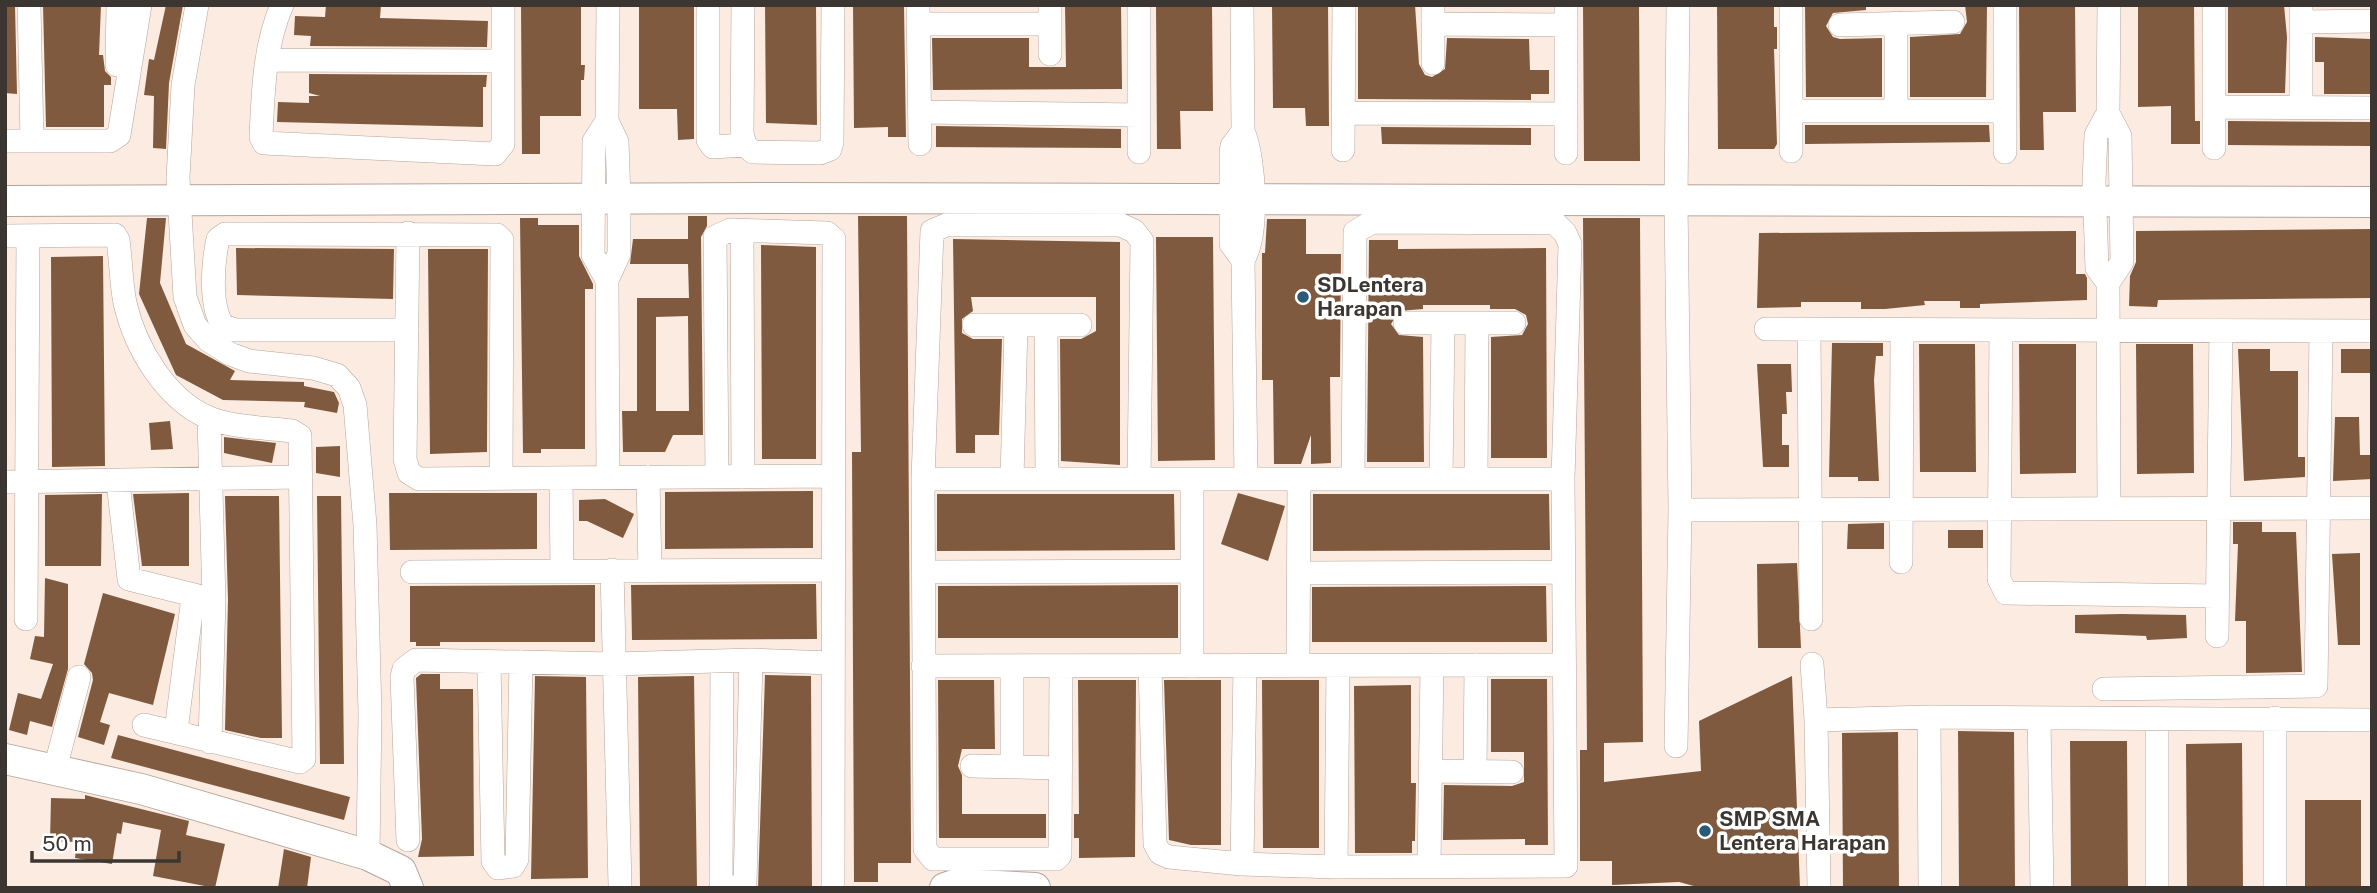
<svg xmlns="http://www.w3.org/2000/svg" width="2377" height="893" font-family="'Public Sans',sans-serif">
  <rect width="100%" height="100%" fill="#fbebe1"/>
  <path fill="#805a3f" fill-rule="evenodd" d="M5 5H15L17 94 5 93Z
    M43 5H101L99 55H103L105 71 111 77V85H104V127H46Z
    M166 5H183L169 83 166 149 153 148 154 96 144 95 149 59 154 60Z
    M326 5H381L380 18 488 21 487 47 310 46 311 36 294 35 295 16 325 17Z
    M521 5H581V65H585L584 80H581V116H540V154H522Z
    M639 5H694V139L678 140 677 109H639Z
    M765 5H816L817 125 766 123Z
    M853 5H904L906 137H888V127L854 128Z
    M1065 5H1121L1122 89 933 90 932 38H1029V67H1066Z
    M1156 5H1212L1213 111H1180L1181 149H1157Z
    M1272 5H1328L1329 126H1306L1305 108H1273Z
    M1358 5H1415L1419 64 1425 75 1432 77 1445 69 1447 38 1529 39 1530 70H1549V94H1531V100L1358 99Z
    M1583 5H1639L1640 161H1584Z
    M1717 5H1774V27H1777V49H1774L1777 144 1774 149H1718Z
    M1805 5H1866V10L1833 13 1826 26 1833 37 1840 39 1882 38V97H1806Z
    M1965 5H1987L1986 97H1910V37L1960 34 1967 22Z
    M2019 5H2075L2076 112H2043L2044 150H2020Z
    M2138 5H2194L2195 121H2200V144H2171V106L2138 107Z
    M2228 5H2284L2287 37 2285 93H2228Z
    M2315 37 2372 39V94H2324V62H2315Z
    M309 74 487 75 486 87H483V127L277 122 278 102 309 103V96H320L309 93Z
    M2228 121 2372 122V146L2228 145Z
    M1805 125H1989L1990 142 1805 144Z
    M936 126 1121 129V148L936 147Z
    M1381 127 1531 128V145L1382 144Z
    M688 216H707V226L701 237 703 435H673L665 452H623L622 411H637V298H689L688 264H630L633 239H688ZM688 316 689 411H656V317Z
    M858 216H907L911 838V863H878V882H854L852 452H861Z
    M147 218H166L160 283 186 344 235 371 230 380 304 382V386L334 392 339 403 337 413 304 407 305 402 223 400 176 375 139 294Z
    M520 218H538V225H579V256L593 284V289H585V449H541V453H523Z
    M1583 218H1640L1643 742 1604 743V782L1701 771 1699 721 1792 676 1800 888H1701L1679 882 1612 885V861H1580V750H1587Z
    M1267 219H1306V254H1341L1340 377H1330L1331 463 1311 464V435L1301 464H1274L1273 380H1262V253H1265Z
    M2372 229V298L2158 300 2157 307 2129 306 2130 276 2136 262V231Z
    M2076 231V274H2085L2087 278V300L1980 304V308H1960V301H1924L1925 305 1885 309H1861V302H1801V307L1757 308 1759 233Z
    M1156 237H1213L1215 460 1158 461Z
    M953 239 1120 242V465L1061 461 1060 339H1081L1096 331V297H971L973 311 962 319V333L973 339H1002L999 435H975V453H956Z
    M1369 240H1398V249L1546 248 1547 458H1491V337L1522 335 1528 324 1526 315 1515 309H1490V305H1423V309L1399 311 1391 324 1399 335 1423 337 1424 462H1367Z
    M761 245 816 247V459H762Z
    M236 248 394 249 393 299 237 295Z
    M428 249H488L487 452 430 454Z
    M103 256 105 466 52 467 51 257Z
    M1832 343H1883V356H1876L1874 380 1879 481H1858V477H1829Z
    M1919 344H1975L1976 472H1920Z
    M2019 344H2076V473L2020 474Z
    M2136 344H2193L2194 473 2137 474Z
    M2238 349H2270V371H2298V457H2305V477L2244 481Z
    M2341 349H2372V373H2341Z
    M1757 364H1791L1792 392H1786L1787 414H1782V445H1789V467H1763Z
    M2335 417H2359L2360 455H2372V479L2333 481Z
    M170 421 173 449 151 450 149 423Z
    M224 437 276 443 272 463 224 453Z
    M340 446V477L316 473V447Z
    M813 491V548L665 549V492Z
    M189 493V566H142L133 494Z
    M389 493H537V549L390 550Z
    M1238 493 1285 506 1268 561 1221 544Z
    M102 494 101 566H45V495Z
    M937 494H1174L1175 550 937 551Z
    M1313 494H1549L1550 550 1313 551Z
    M225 496H279L282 738H261L225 730 228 600Z
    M317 496H341L344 764H320Z
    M605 499 634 514 623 538 587 521H579V500Z
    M2233 522H2262V532H2296L2302 672 2246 673V621H2235L2238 544H2233Z
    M1884 523V549H1847L1848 524Z
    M1948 530H1983V548H1948Z
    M2360 553V645H2338L2332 554Z
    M1797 563 1801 648H1758L1757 564Z
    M45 578 68 584V669L52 727 30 721 27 735 9 730 18 693 41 699 53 664 30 659 35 636 44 637Z
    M816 584 817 639 632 640 631 585Z
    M595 585V642H440V646H416V642H410V586Z
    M1178 585V638H938V586Z
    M1546 586 1547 642H1312V587Z
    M103 593 175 614 153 705 109 693 100 722 110 725 104 745 78 737 93 680 92 673 84 664Z
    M2121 614 2186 615 2187 638 2147 640 2146 636 2075 633V615Z
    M421 674H440V689H473L474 856 418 857 422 839 416 678Z
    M765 675 811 676 812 888H758Z
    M535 676 586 677 588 878 531 879Z
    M694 676 697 888H640L638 677Z
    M1491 679H1547L1548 845H1525V839L1443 840 1444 785 1512 786 1524 782V752H1491Z
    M938 680H994L995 749H962L958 766 962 775V814H1046V838H939Z
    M1078 680H1136L1135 857 1079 858V838H1074V814H1079Z
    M1164 680H1221V845H1191L1169 840Z
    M1262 680H1319V848H1263Z
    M1411 685V783H1416L1415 841H1412V853H1355L1354 686Z
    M1958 731 2014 732 2015 888H1959Z
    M1898 732 1899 888H1843L1842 733Z
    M118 735 350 797 344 820 111 758Z
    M2070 741H2127L2128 888H2071Z
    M2242 743 2243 888H2187L2186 744Z
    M85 795 189 821 186 835 225 844 215 888 153 876 161 830 123 822 121 834 117 833 112 864 75 858 77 842 50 841 51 798 85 799Z
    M2305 800H2361V888H2305Z
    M284 849 311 857 307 888H278Z"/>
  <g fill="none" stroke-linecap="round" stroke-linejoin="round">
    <defs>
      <path id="minor" d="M29 5 32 141
        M197 5 183 85 178 178 185 297 195 325 208 340 230 354 249 361 313 368 337 375 349 388 355 405 365 525 370 713 368 855
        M282 5C264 46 263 93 261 137L264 143 495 154 503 144V5
        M608 5 607 121 617 142 619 198V254L607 280 608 478
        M708 5V140L713 147 745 145
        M743 5 742 133 745 145 753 152 820 153 830 149 832 142 833 5
        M918 5 920 144
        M1139 5V152
        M1242 5 1243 131C1255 158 1259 235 1243 260L1246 479
        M1433 5V63
        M1566 5V153
        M1791 5V151
        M2005 5V152
        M2214 5V148
        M2301 5V107
        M2301 22 2372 21
        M918 24H1050
        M1433 24 1566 25
        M1840 25 1953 22
        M1050 54V5
        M267 60 503 61
        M117 65 118 5
        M2214 107 2372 108
        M1791 111H2005
        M1896 111V23
        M919 112 1139 115
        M1343 113 1566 114
        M2108 113 2096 135 2094 182 2097 268 2108 283 2109 509
        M607 121 594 141 593 255 607 280
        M1243 131 1232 146 1231 153V244L1243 260
        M5 141H110L119 135 140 5
        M1343 150 1344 5
        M742 231 743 477
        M408 233 405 459 409 473 419 479 832 476
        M5 236 115 235 118 240C121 261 121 283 125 303 135 347 165 398 207 417 228 427 268 428 292 431L300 436 304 759 300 762 144 725
        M2108 283 2122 262 2120 136 2108 113 2109 5
        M1405 323H1514
        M974 325H1080
        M1046 325 1047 479
        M1766 329 2372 331
        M407 330H235L223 326C209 305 213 262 218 239L225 234 497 235 502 240 501 478
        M1809 330 1811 619
        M2001 331 1999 579 2006 593 2217 596
        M209 418 214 600 210 742
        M648 477 650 571
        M717 477 715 237 730 230 827 233 834 239 833 888
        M561 478 562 571
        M923 479H1563
        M1012 479 1016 325
        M1192 479V666
        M1441 479 1443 323
        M1476 479 1477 323
        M5 482 301 477
        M118 482 129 579 214 600
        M1680 510 2372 508
        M1901 562 1902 330
        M612 570 620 885
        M412 572 833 570
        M923 572 1192 571
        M1299 573 1563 572
        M26 619 28 236
        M2217 636 2221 331
        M722 661 721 882 727 887 743 886 745 882 751 660
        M489 662 493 861 498 868 513 866 517 859 521 662
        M1812 664 1816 720 1819 888
        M923 666 1563 665
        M1012 666V767
        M1061 666 1060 855 1056 859H933L925 849 923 479 932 231 946 225H1121L1134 231 1142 241 1139 479
        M1150 666 1155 844 1160 853 1169 857 1242 864 1336 867 1566 866 1563 479 1570 244 1565 233 1555 223 1372 222 1355 232 1353 479
        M1298 666 1299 479
        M2104 689 2316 686 2321 331
        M1929 717 1930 888
        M2039 718 2042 888
        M2275 718V888
        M1816 720 1929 717 2372 720
        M2157 721V888
        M176 731 193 597
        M1676 746 1680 510 1676 200 1678 5
        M972 766 1061 768
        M55 769 79 677
        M1430 771 1512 772
        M1475 772 1476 665
        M408 840 402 677 404 669 416 660 614 664 751 660 832 663
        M1242 864 1245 666
        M1429 866 1432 666
        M1336 867 1338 666"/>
      <path id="tertiary" d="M5 201 774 198 2372 202
        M5 759 141 789 368 855 401 871 408 888
        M945 888 957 884 1035 888"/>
    </defs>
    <use href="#minor" stroke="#b4a59c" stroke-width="24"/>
    <use href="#tertiary" stroke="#b4a59c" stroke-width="32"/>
    <use href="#minor" stroke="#fff" stroke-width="23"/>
    <use href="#tertiary" stroke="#fff" stroke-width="30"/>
  </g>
  <g fill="#285b78" stroke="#fff" stroke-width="2.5">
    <circle cx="1303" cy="297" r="7"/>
    <circle cx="1705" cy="831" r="7"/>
  </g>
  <g text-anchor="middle" stroke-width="7" stroke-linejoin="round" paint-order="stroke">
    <g font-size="21" font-weight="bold" fill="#3c3632" stroke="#fff" text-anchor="start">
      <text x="1317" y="292">SDLentera<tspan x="1317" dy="24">Harapan</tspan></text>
      <text x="1719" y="826">SMP SMA<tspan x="1719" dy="24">Lentera Harapan</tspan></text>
    </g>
  </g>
  <rect width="2377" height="893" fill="none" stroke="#3c3632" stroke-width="14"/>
  <path d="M32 851v10h147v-10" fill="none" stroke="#3c3632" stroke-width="3.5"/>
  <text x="42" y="851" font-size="21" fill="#3c3632" stroke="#ffffff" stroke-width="5" paint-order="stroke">50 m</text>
</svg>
